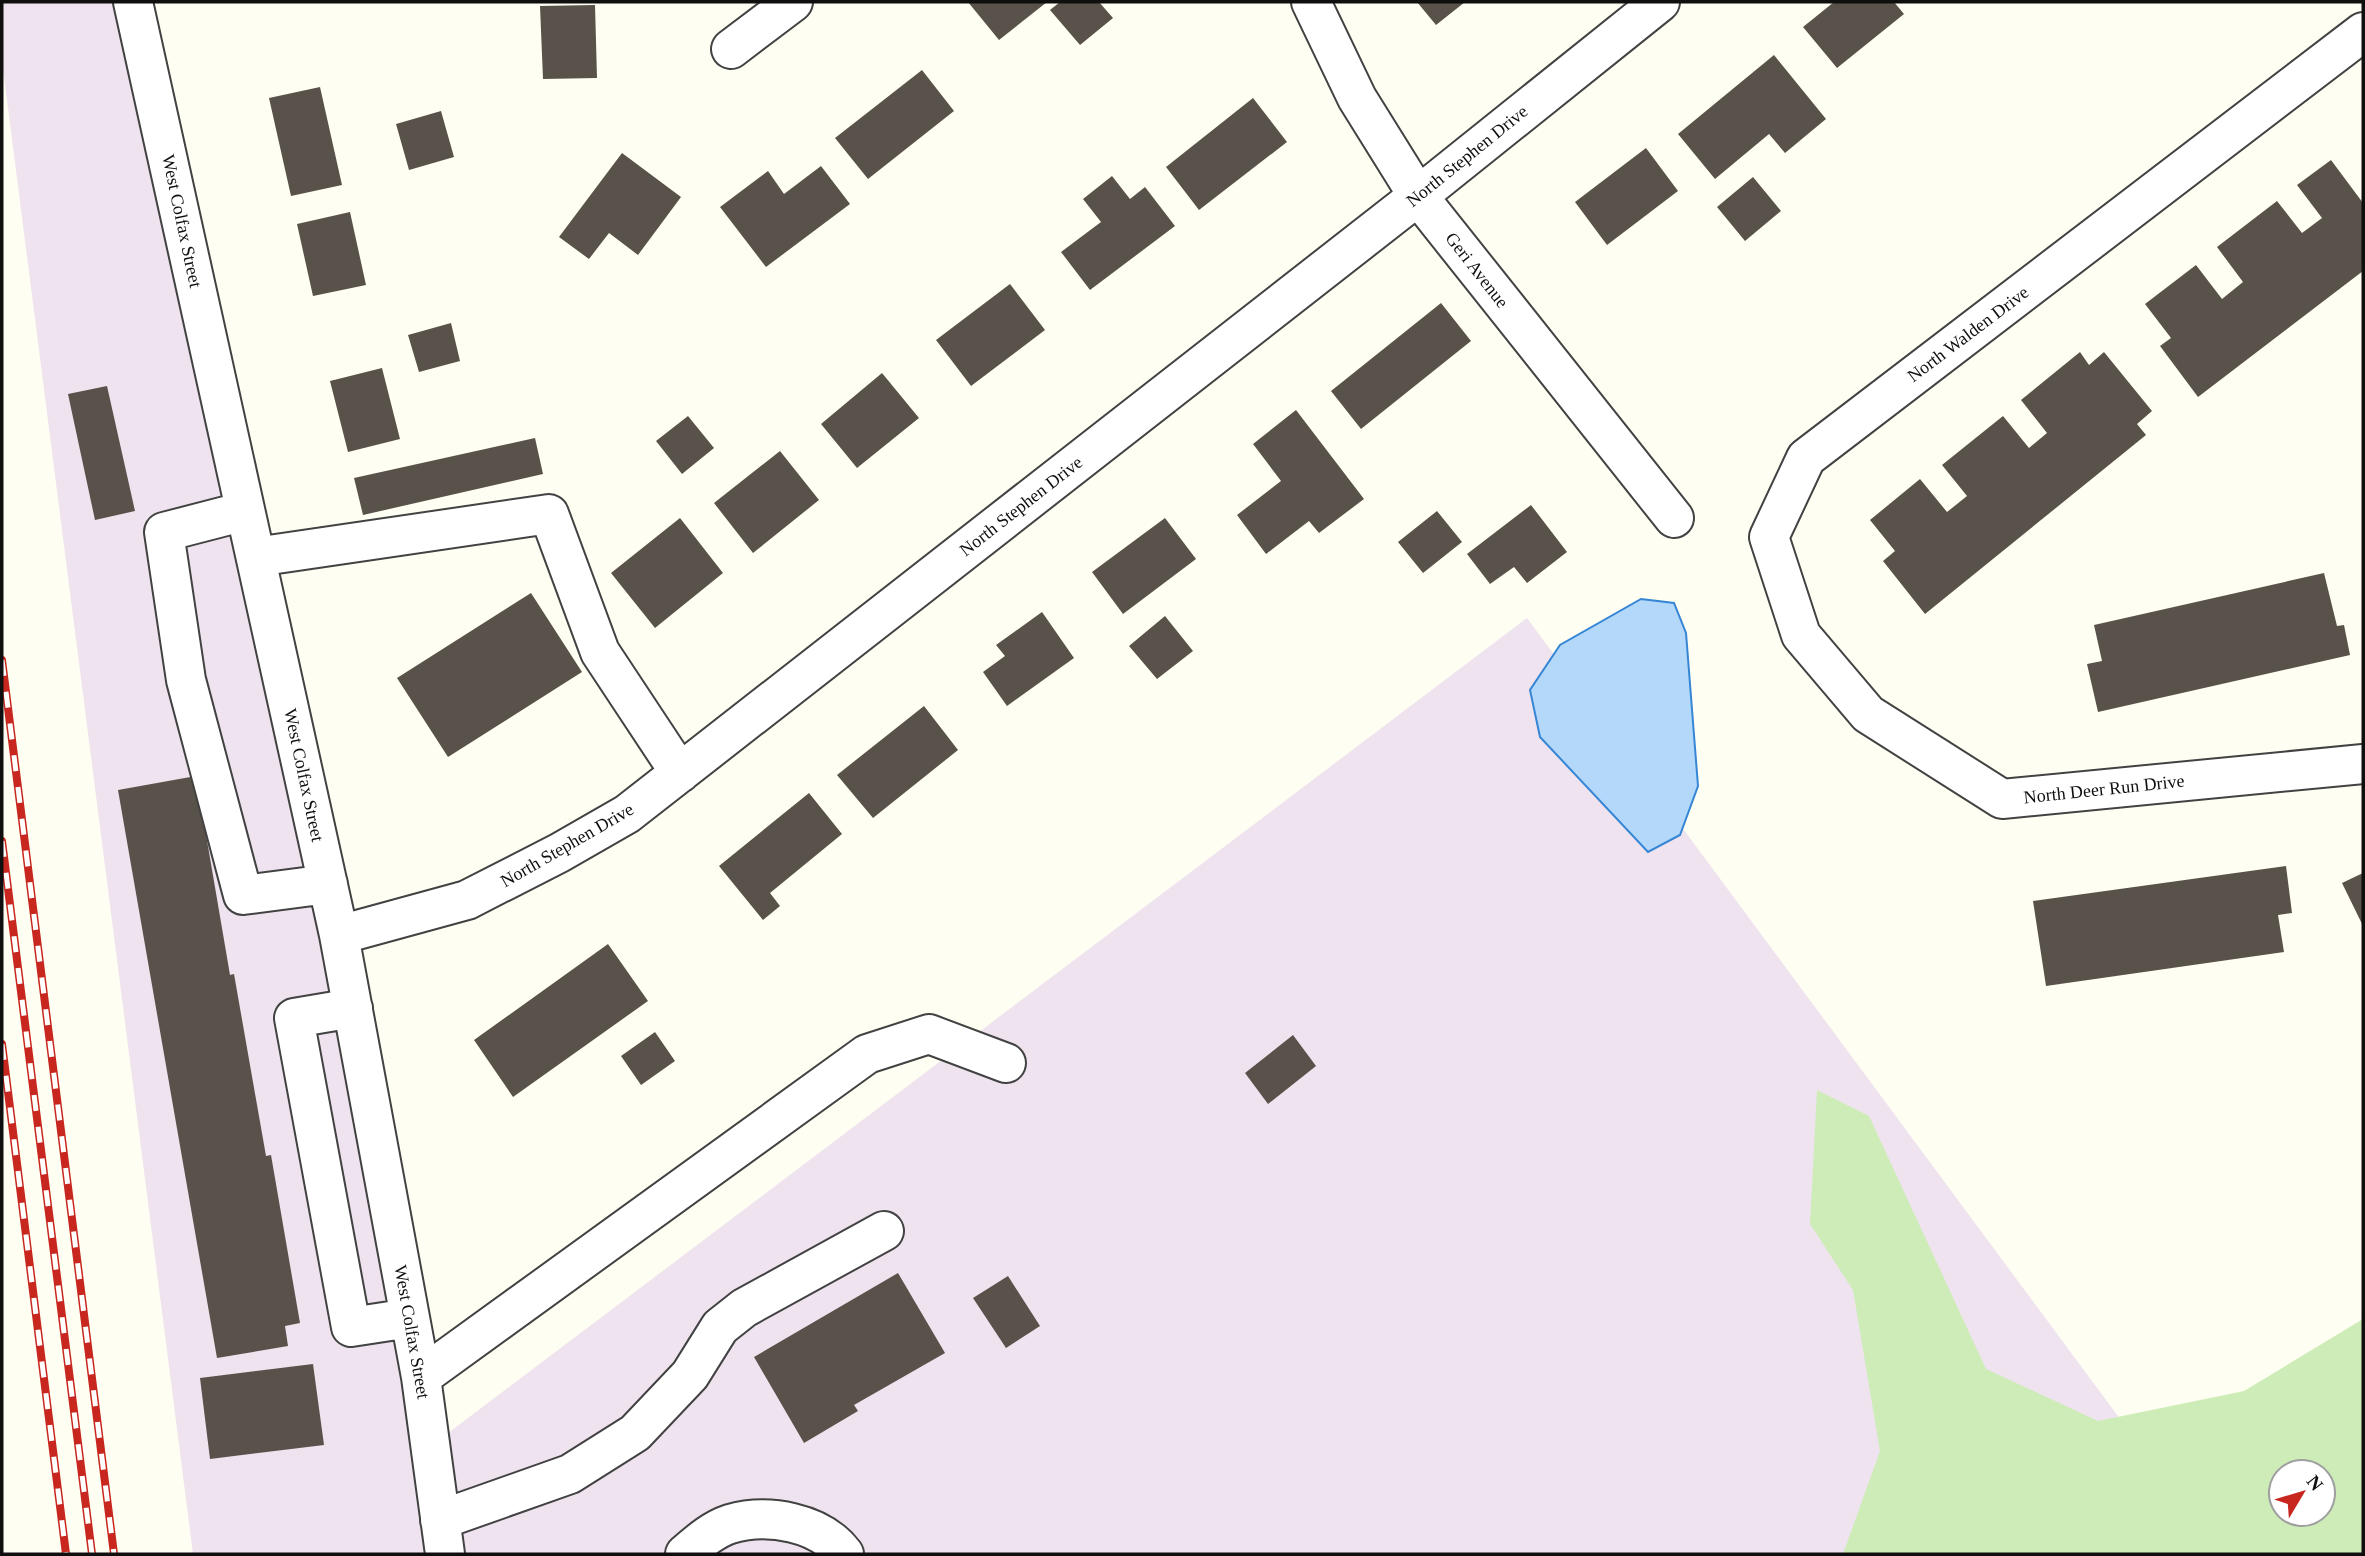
<svg xmlns="http://www.w3.org/2000/svg" width="2365" height="1556" font-family="'Times New Roman',serif">
  <rect width="100%" height="100%" fill="#fffef2"/>
  <path fill="#eee3ee" d="M2 2H133L431 1446 1527 618 2183 1504 2191 1554H193L2 61Z"/>
  <path fill="#ceecb8" fill-rule="evenodd" d="M1817 1090 1869 1116 1986 1369 2098 1421 2244 1391 2363 1319V1554H1843L1880 1451 1853 1290 1810 1224ZM2281 1472H2323V1514H2281Z"/>
  <path fill="#b3d8fa" stroke="#3686d5" stroke-width="2" d="M1641 599 1674 603 1686 633 1698 786 1680 835 1648 852 1540 737 1530 690 1560 645Z"/>
  <path fill="#59524b" d="M968 2H1047L999 40Z
    M1060 2H1099L1113 18 1080 45 1050 10Z
    M1417 2H1465L1436 25Z
    M1834 2H1894L1904 14 1837 68 1803 27Z
    M595 5 597 78 543 79 540 6Z
    M1774 55 1826 119 1785 153 1769 134 1715 179 1678 134Z
    M922 70 954 111 868 179 835 138Z
    M320 87 342 185 291 196 269 98Z
    M1253 98 1287 142 1199 210 1166 167Z
    M441 111 454 157 409 170 396 124Z
    M1646 148 1678 191 1607 245 1575 202Z
    M622 153 681 197 638 255 609 233 589 259 559 237Z
    M2331 160 2363 203V271L2198 397 2160 346 2171 338 2145 304 2196 265 2222 299 2243 282 2217 247 2277 201 2302 233 2322 218 2297 185Z
    M821 166 850 204 766 267 720 207 768 171 784 194Z
    M1112 176 1130 199 1145 187 1175 226 1090 290 1061 252 1101 222 1083 199Z
    M1753 177 1781 211 1745 241 1717 207Z
    M350 212 366 285 313 296 297 224Z
    M1010 284 1045 330 971 386 936 340Z
    M1441 303 1471 341 1361 429 1331 391Z
    M451 323 460 361 419 372 408 335Z
    M2080 352 2089 365 2104 352 2152 411 2137 424 2146 435 1925 614 1883 561 1895 551 1870 520 1920 479 1947 512 1967 496 1942 465 2003 416 2029 448 2047 433 2021 400Z
    M382 368 400 439 348 452 330 381Z
    M882 373 919 418 857 468 821 424Z
    M107 386 135 511 95 520 68 394Z
    M1296 410 1364 499 1319 533 1309 521 1266 554 1237 515 1281 481 1253 444Z
    M688 416 714 448 682 474 656 441Z
    M535 438 543 474 363 515 354 478Z
    M780 451 819 500 753 553 714 503Z
    M1531 505 1567 552 1527 583 1514 567 1490 584 1467 554Z
    M1437 511 1462 542 1423 573 1398 542Z
    M680 518 723 573 655 628 611 573Z
    M1165 518 1196 559 1123 614 1092 572Z
    M2324 573 2337 626 2344 625 2350 655 2098 712 2087 664 2102 661 2094 625Z
    M531 593 582 672 448 757 397 678Z
    M1042 612 1074 658 1007 706 983 672 1005 656 996 645Z
    M1165 616 1193 651 1157 679 1129 646Z
    M924 706 958 750 873 818 837 775Z
    M196 776 230 975 234 974 266 1156 271 1155 300 1323 285 1326 288 1346 217 1358 118 790Z
    M809 793 842 834 770 893 780 906 763 920 719 866Z
    M2286 866 2292 913 2278 915 2284 952 2046 986 2033 901Z
    M2363 873V926L2342 883Z
    M608 944 648 1001 513 1097 474 1040Z
    M655 1032 675 1061 641 1085 621 1056Z
    M1293 1035 1316 1066 1268 1104 1245 1073Z
    M898 1273 945 1353 854 1405 858 1411 804 1443 754 1357Z
    M1008 1276 1040 1326 1006 1348 973 1298Z
    M313 1364 324 1445 210 1459 200 1378Z"/>
  <g fill="none" stroke-linecap="round" stroke-linejoin="round">
    <defs>
      <path id="minor" d="M133 2 339 935 421 1377 445 1554
        M1311 2 1357 98 1418 196 1674 518
        M2363 32 1806 458 1769 537 1801 635 1868 714 2002 799 2363 764
        M731 49 793 2
        M245 511 164 532 186 680 243 895 328 884
        M256 557 549 514 600 652 680 773
        M339 935 467 900 559 853 627 814 1418 196 1660 2
        M353 1008 294 1018 351 1327 410 1318
        M421 1377 867 1054 929 1034 1006 1063
        M440 1520 570 1474 635 1433 690 1375 720 1327 744 1308 884 1231
        M685 1554C698 1543 712 1530 730 1524 768 1513 820 1522 844 1554"/>
    </defs>
    <use href="#minor" stroke="#424242" stroke-width="42"/>
    <use href="#minor" stroke="#fff" stroke-width="38"/>
    <defs>
      <path id="rail" d="M2 660 114 1554
        M2 841 92 1554
        M2 1044 66 1554"/>
    </defs>
    <use href="#rail" stroke="#c8271f" stroke-width="8"/>
    <use href="#rail" stroke="#fff" stroke-width="5" stroke-dasharray="16" stroke-linecap="butt"/>
  </g>
  <g text-anchor="middle" stroke-width="7" stroke-linejoin="round" paint-order="stroke">
    <g font-size="18" fill="#0f0f0f" stroke="#fff">
      <text transform="translate(1467 156) rotate(-39)" y="6">North Stephen Drive</text>
      <text transform="translate(182 221) rotate(78)" y="6">West Colfax Street</text>
      <text transform="translate(1477 270) rotate(52)" y="6">Geri Avenue</text>
      <text transform="translate(1968 334) rotate(-37)" y="6">North Walden Drive</text>
      <text transform="translate(1021 506) rotate(-38)" y="6">North Stephen Drive</text>
      <text transform="translate(304 775) rotate(78)" y="6">West Colfax Street</text>
      <text transform="translate(2104 789) rotate(-6)" y="6">North Deer Run Drive</text>
      <text transform="translate(567 845) rotate(-30)" y="6">North Stephen Drive</text>
      <text transform="translate(412 1332) rotate(80)" y="6">West Colfax Street</text>
    </g>
  </g>
  <rect width="2365" height="1556" fill="none" stroke="#0f0f0f" stroke-width="7"/>
  <g transform="translate(2302 1493) rotate(52)"><circle r="33" fill="#ffffff" stroke="#9f9f9f" stroke-width="2"/>
  <path d="M0-5L12 26L0 18L-12 26Z" fill="#c8271f"/>
  <text y="-10" font-size="19" font-weight="bold" text-anchor="middle" fill="#0f0f0f">N</text>
  </g>
</svg>
